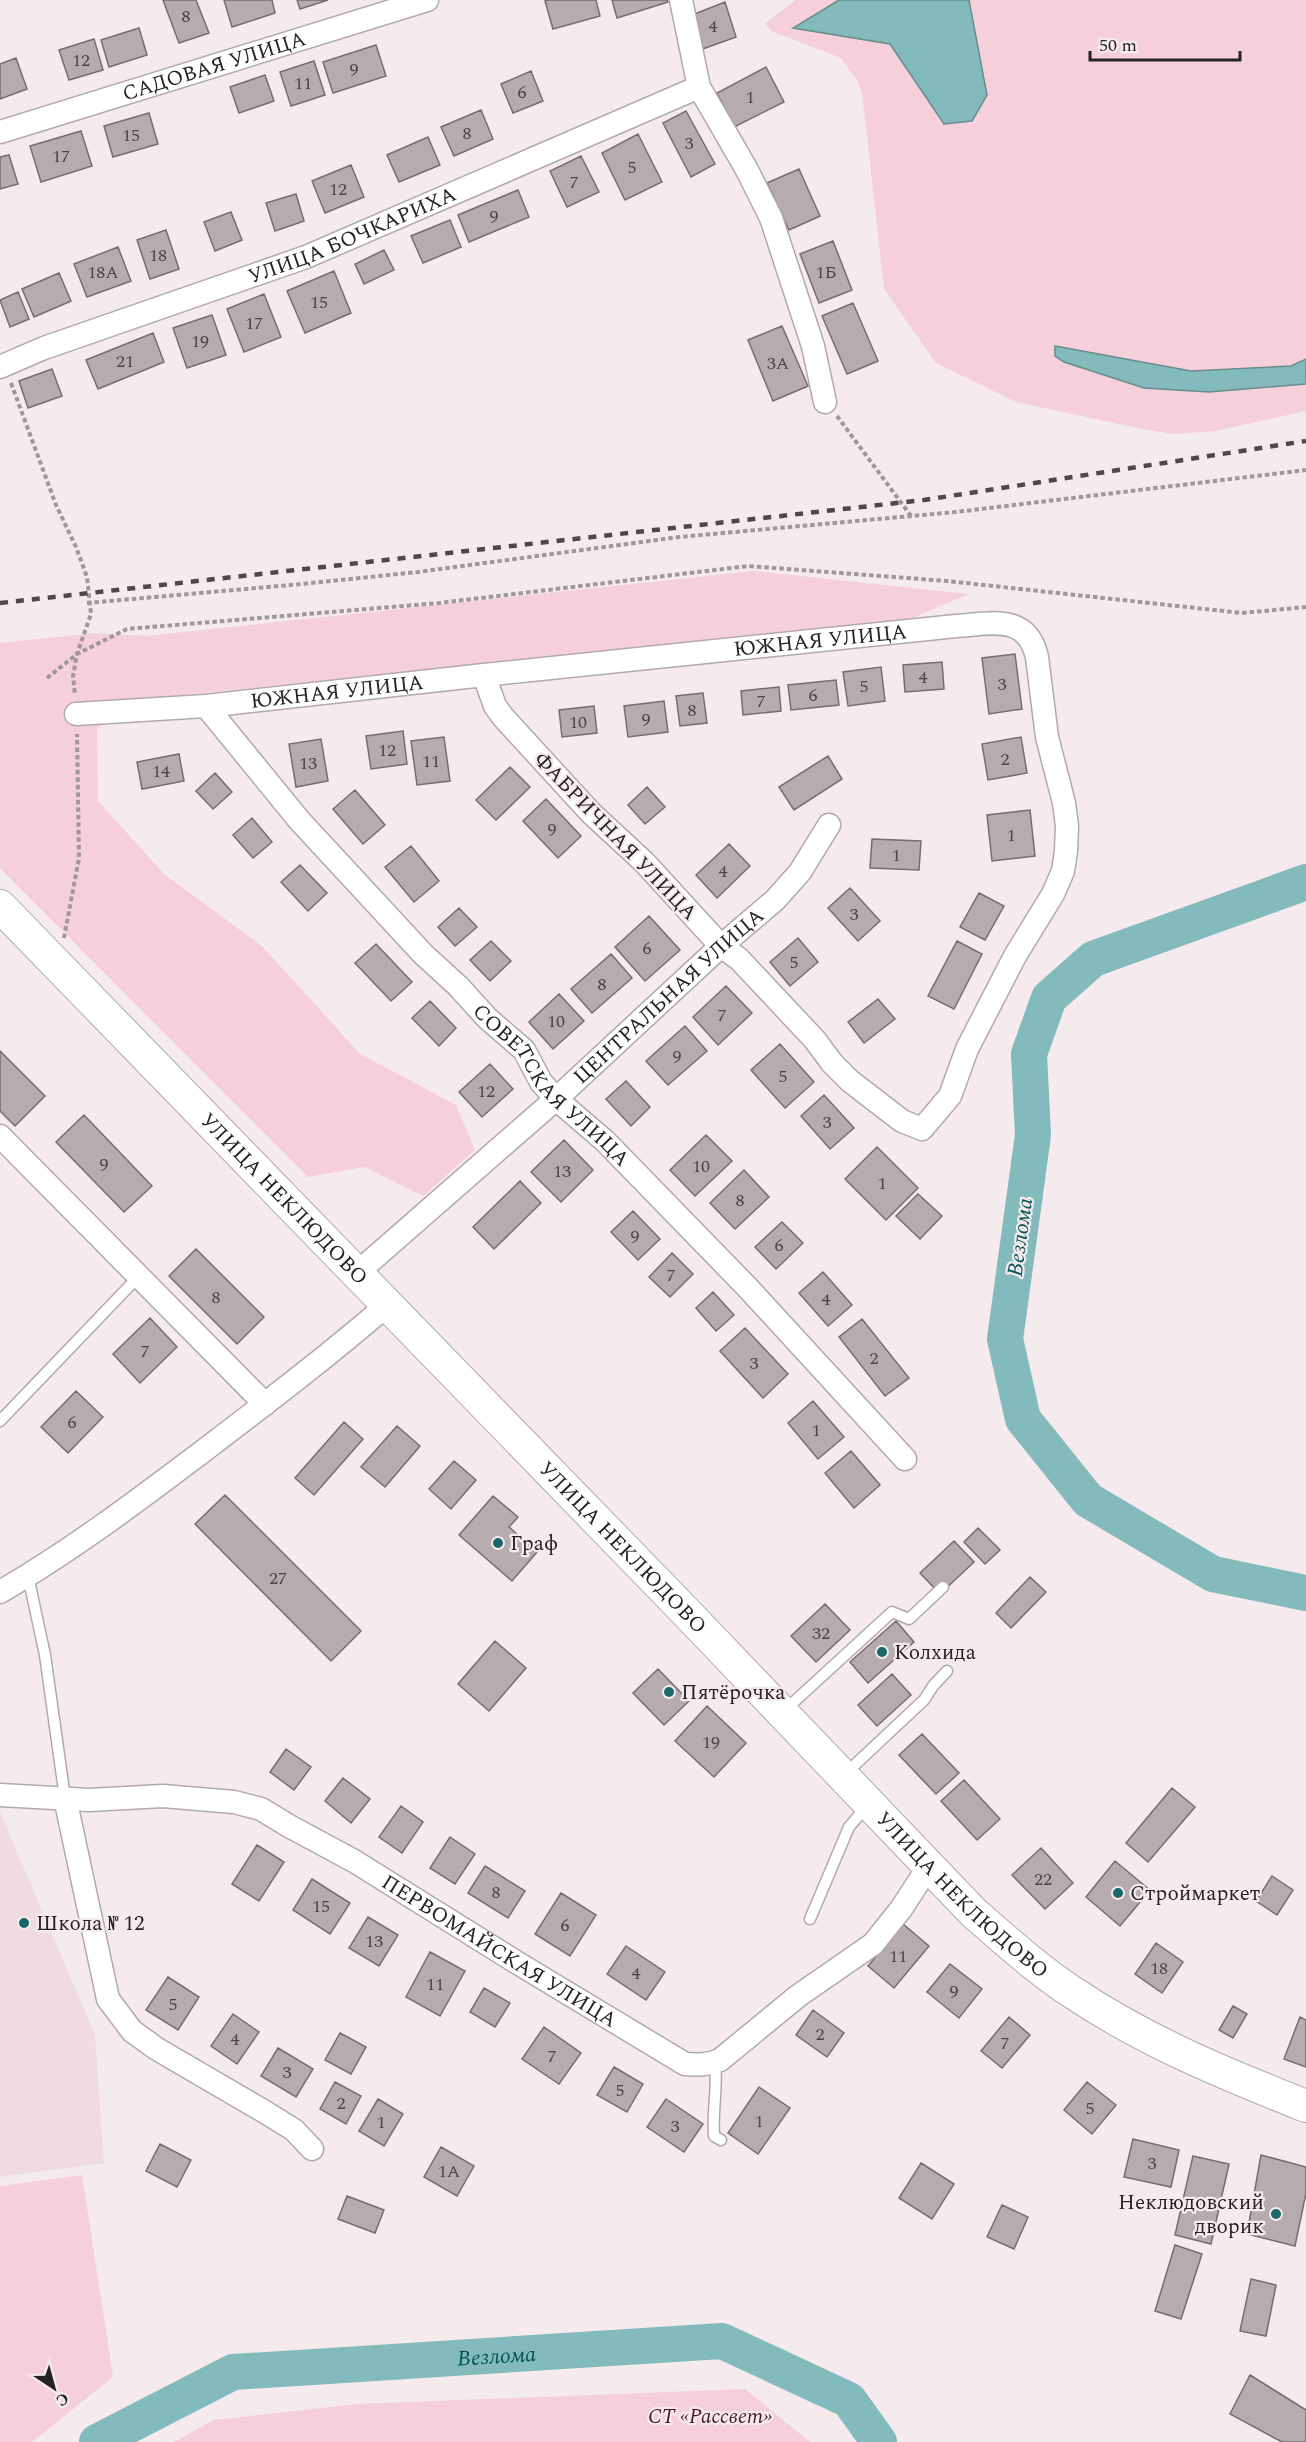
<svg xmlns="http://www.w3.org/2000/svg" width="1306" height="2442" font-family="Spectral,serif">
  <rect width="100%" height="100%" fill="#f5eaed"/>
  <path fill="#efdbe0" d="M0 1812 95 2035 104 2163 0 2177Z"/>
  <path fill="#f5d0da" d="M796 0H839L794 28 890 43 944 124 987 95 969 0H1306V359L1291 366 1191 371 1055 346 1144 388 1209 392 1306 384V411L1215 431 1173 434 1142 429 1016 402 936 363 884 289 862 92 858 82 841 58 771 31 765 23Z
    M754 571 968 594 906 621 143 699 97 729 98 801 164 874 263 947 360 1054 456 1105 475 1150 423 1196 365 1167 308 1177 0 868V643L94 633 146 636Z
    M82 2175 113 2377 32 2442H0V2186Z
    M745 2389 810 2442H174L214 2420 357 2404Z"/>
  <path fill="#83babb" stroke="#678d8e" stroke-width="1.5" d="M839 0H969L987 95 972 121 944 124 890 44 793 28Z
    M1055 346 1191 371 1291 366 1306 359V384L1209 392 1144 388 1064 362 1055 356Z"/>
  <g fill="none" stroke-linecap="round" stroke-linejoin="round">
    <g stroke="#83babb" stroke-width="36">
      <path d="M1306 882 1093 959 1049 998 1029 1054 1033 1135 1005 1339 1023 1419 1088 1500 1213 1574 1306 1593"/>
      <path id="s1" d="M97 2442 233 2372 722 2341 849 2400 879 2442"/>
    </g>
  </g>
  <path fill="#b6abae" stroke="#776d6f" stroke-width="1.5" d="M163 0H196L209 33 179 43Z
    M224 0H272L275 13 232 27Z
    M297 0H328L300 9Z
    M549 0H596L600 16 553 29 545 1Z
    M612 0H667L668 2 617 18Z
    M725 2 736 37 700 50 692 15Z
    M139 28 147 55 109 67 101 40Z
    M94 39 103 70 69 80 59 50Z
    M376 45 386 76 333 93 323 62Z
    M16 58 27 89 0 99V64Z
    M314 61 325 95 291 106 280 72Z
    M766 67 784 102 734 127 717 93Z
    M531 71 543 101 513 113 501 84Z
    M265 75 274 101 239 113 230 87Z
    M481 110 493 139 454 156 441 127Z
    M686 111 715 164 691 177 663 123Z
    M149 113 158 144 113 157 104 126Z
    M81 131 92 166 41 182 30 146Z
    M638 134 662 182 625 200 602 153Z
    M428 137 440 165 399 182 387 155Z
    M9 155 18 184 0 189V157Z
    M581 156 599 192 567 207 550 171Z
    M351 165 364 197 325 213 312 181Z
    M799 169 820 216 789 230 767 183Z
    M518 190 529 217 469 242 458 215Z
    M296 194 304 221 275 231 266 203Z
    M231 212 242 240 215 251 204 222Z
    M450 220 461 247 423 263 411 236Z
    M166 230 179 269 150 279 137 240Z
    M833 241 852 290 819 303 800 254Z
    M118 247 131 281 87 297 74 264Z
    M384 250 394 270 364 284 355 264Z
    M334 271 351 313 305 333 287 291Z
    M59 273 71 301 34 317 22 289Z
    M18 292 29 319 10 327 0 300Z
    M264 294 281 337 244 352 227 309Z
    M853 303 878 361 847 374 822 316Z
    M212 315 226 355 187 368 173 328Z
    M782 326 808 386 773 401 748 340Z
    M153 333 164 362 98 389 86 360Z
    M52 369 62 396 28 408 19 381Z
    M1015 654 1022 709 989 714 982 658Z
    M942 662 944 689 905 692 903 665Z
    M881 667 885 701 848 706 843 672Z
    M836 680 839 705 791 710 788 685Z
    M779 687 781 711 743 715 741 691Z
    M703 693 707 723 680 726 676 696Z
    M664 701 668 732 628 737 624 706Z
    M594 706 597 733 562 737 559 710Z
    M403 731 407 764 371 769 366 736Z
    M444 737 450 781 417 785 411 741Z
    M1021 737 1027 773 988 780 982 744Z
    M321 739 328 781 296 787 289 744Z
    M179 754 184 781 142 789 137 762Z
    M828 756 842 779 794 810 779 787Z
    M510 767 530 787 496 820 476 800Z
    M215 773 232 792 213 809 196 791Z
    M647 787 665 807 645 824 628 805Z
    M355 790 385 825 363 844 333 809Z
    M546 799 581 836 558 858 523 821Z
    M1030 810 1035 856 992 861 987 815Z
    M252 818 272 842 253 858 233 835Z
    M872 839 921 841 919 870 870 868Z
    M729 844 750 866 717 898 696 875Z
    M411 846 439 881 414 902 385 867Z
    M300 865 327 893 308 911 281 882Z
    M850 888 880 921 858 941 828 908Z
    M979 893 1004 906 985 940 960 927Z
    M459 908 477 927 455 946 438 927Z
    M649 916 680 950 645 981 615 947Z
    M798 938 818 962 790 986 770 962Z
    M491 941 511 961 490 981 470 960Z
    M957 941 982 954 954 1009 928 996Z
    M376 944 412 982 391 1001 355 963Z
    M611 954 632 978 592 1013 571 989Z
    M726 986 752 1013 718 1045 693 1017Z
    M559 994 584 1021 553 1049 529 1022Z
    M878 999 895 1019 864 1043 848 1022Z
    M430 1001 456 1028 439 1046 412 1018Z
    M685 1026 707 1051 668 1085 646 1061Z
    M780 1044 814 1082 785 1108 751 1070Z
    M0 1051 45 1096 15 1126 0 1111Z
    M490 1064 513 1089 482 1117 459 1092Z
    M626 1081 650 1107 631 1126 606 1099Z
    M824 1095 854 1128 830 1149 801 1116Z
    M84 1115 152 1186 124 1212 56 1142Z
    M706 1135 732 1161 695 1196 670 1170Z
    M564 1140 593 1170 561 1202 531 1172Z
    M877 1147 918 1188 886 1220 845 1179Z
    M744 1170 769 1197 735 1229 710 1203Z
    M520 1181 541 1203 494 1249 473 1227Z
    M918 1194 942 1216 920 1239 896 1216Z
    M633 1211 660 1239 638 1260 611 1232Z
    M782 1222 803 1243 776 1269 755 1247Z
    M196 1249 264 1317 237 1344 169 1276Z
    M672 1253 693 1274 670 1297 649 1277Z
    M823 1272 852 1305 828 1326 799 1293Z
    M713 1292 734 1315 716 1331 696 1308Z
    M150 1318 177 1347 140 1383 113 1354Z
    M862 1319 909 1378 885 1396 839 1337Z
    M745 1328 788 1374 763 1398 720 1351Z
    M76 1391 103 1417 68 1453 41 1427Z
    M813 1401 844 1437 818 1459 788 1423Z
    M344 1422 363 1439 314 1495 295 1478Z
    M397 1426 420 1446 385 1487 361 1467Z
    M851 1451 880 1485 854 1508 825 1473Z
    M454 1461 476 1480 451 1509 429 1489Z
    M225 1495 361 1631 331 1661 195 1524Z
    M493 1496 518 1517 509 1527 537 1552 512 1581 459 1535Z
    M978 1528 1000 1550 985 1564 964 1542Z
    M954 1541 974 1562 940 1594 920 1573Z
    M1030 1577 1046 1592 1011 1628 996 1613Z
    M825 1604 850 1630 816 1662 791 1636Z
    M896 1621 914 1642 868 1683 850 1662Z
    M495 1641 526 1668 489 1711 458 1684Z
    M658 1669 689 1701 664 1725 633 1693Z
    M892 1674 911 1695 877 1726 858 1705Z
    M707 1706 746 1743 714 1777 675 1741Z
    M922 1734 959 1773 936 1794 899 1755Z
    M286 1749 311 1767 294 1790 270 1772Z
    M343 1778 370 1799 351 1823 325 1801Z
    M964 1780 1000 1819 977 1840 941 1801Z
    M1172 1788 1195 1807 1148 1862 1126 1843Z
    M401 1806 423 1822 402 1853 379 1837Z
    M450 1837 475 1854 455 1884 430 1868Z
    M257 1845 284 1862 259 1901 232 1884Z
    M1041 1848 1073 1883 1045 1909 1012 1875Z
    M1115 1861 1150 1890 1120 1926 1086 1897Z
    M485 1866 525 1891 508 1918 468 1893Z
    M1272 1876 1293 1890 1277 1915 1256 1901Z
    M312 1879 350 1903 330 1934 293 1910Z
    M561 1893 596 1915 570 1956 535 1934Z
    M368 1917 398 1935 379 1966 349 1948Z
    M903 1924 929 1946 894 1988 868 1966Z
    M1156 1943 1183 1962 1162 1993 1135 1974Z
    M626 1946 665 1972 646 2000 607 1974Z
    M430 1952 465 1971 440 2016 406 1997Z
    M950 1964 982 1989 959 2018 927 1992Z
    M168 1977 199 1997 178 2030 146 2010Z
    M484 1988 510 2003 495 2027 470 2012Z
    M1233 2006 1247 2014 1233 2038 1219 2030Z
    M813 2010 844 2033 827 2057 796 2035Z
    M233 2014 259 2032 237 2064 211 2046Z
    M1009 2017 1030 2035 1002 2068 981 2051Z
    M1300 2017 1306 2020V2067L1284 2059Z
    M544 2027 581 2053 559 2084 522 2059Z
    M340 2033 366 2047 351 2074 325 2060Z
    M278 2048 313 2069 296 2097 261 2076Z
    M614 2067 643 2084 627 2112 597 2095Z
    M335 2082 361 2096 346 2124 320 2109Z
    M1087 2082 1116 2105 1092 2134 1064 2110Z
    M759 2087 790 2108 758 2154 728 2133Z
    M378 2099 403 2114 384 2146 359 2131Z
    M666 2099 703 2124 684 2152 647 2127Z
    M1133 2139 1179 2150 1171 2187 1124 2177Z
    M160 2144 191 2160 177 2187 146 2171Z
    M441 2147 474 2166 457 2196 424 2177Z
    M1261 2155 1306 2167V2193L1295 2246 1247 2234Z
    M1193 2156 1229 2164 1211 2244 1175 2235Z
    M921 2163 954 2184 932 2219 899 2198Z
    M347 2196 384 2210 375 2233 338 2219Z
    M1002 2205 1028 2217 1014 2249 987 2237Z
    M1175 2245 1202 2254 1181 2319 1155 2311Z
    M1251 2279 1276 2285 1266 2336 1240 2331Z
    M1250 2375 1306 2410V2442H1282L1230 2414Z"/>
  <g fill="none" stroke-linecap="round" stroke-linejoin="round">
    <defs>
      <path id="lane" d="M0 1421 139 1276
        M28 1576 45 1655 65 1798
        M785 1710 892 1612 909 1619 943 1587
        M845 1774 924 1700 933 1686 947 1671
        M810 1919 849 1827 867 1806
        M715 2062C718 2087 712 2111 714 2136L721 2140"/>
      <g id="street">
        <path d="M681 0 699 87 747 170 771 218 813 346 825 402"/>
        <path id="s2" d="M0 132 427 0"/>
        <path id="s3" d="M0 367 44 348 306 257 699 87"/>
        <path id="s4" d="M206 706 299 820 423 954 458 986 487 1018 524 1050 541 1082 556 1099 605 1141 748 1288 905 1459"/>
        <path id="s5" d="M76 714 206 706 484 675 956 626C991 624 1027 613 1037 657L1047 737 1064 803 1067 826 1066 851 1063 871 1053 894 1015 956 967 1049 950 1096 922 1129 902 1121 850 1081 832 1063 815 1040 739 959 721 946 644 862 591 813 503 717 495 706 484 675"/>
        <path d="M0 1136 265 1404"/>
        <path id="s6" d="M357 1273 556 1099 721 946 775 900 800 872 829 825"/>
        <path d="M0 1592C71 1551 137 1501 202 1452 265 1404 327 1357 387 1305"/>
        <path id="s7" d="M0 1795 89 1800 163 1796 234 1802 261 1809 289 1826 354 1861 516 1962 685 2064C698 2065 708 2065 720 2060L798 1996 873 1944 901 1909 929 1866"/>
        <path d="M65 1798 108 1999 132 2031 157 2049 265 2112 294 2130 312 2149"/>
      </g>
      <g id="secondary">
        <path id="s8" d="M0 906 682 1608 973 1912C1005 1940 1037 1969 1072 1992 1145 2041 1225 2074 1306 2106"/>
      </g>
    </defs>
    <use href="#lane" stroke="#b3a9ab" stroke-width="13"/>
    <use href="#street" stroke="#b3a9ab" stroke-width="25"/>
    <use href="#secondary" stroke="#b3a9ab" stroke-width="34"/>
    <path stroke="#9f9799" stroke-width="4" stroke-dasharray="4.5 3" stroke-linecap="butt" d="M11 383 56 505 76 547 87 577 91 614 77 654 73 676 75 694
      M837 416 911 516
      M87 603 302 584 418 572 679 537 956 512 1306 470
      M47 678 77 654 127 629 439 603 748 566 947 581 1242 613 1306 607
      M64 938 79 858 77 734"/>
    <use href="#lane" stroke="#fff" stroke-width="10"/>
    <use href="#street" stroke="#fff" stroke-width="22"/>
    <use href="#secondary" stroke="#fff" stroke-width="32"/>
    <path stroke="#4d4849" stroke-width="4.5" stroke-dasharray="8 8" stroke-linecap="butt" d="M0 603 924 500 1306 441"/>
  </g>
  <g fill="#1a686a" stroke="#f5eaed" stroke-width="2">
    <circle cx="498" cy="1543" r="6"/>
    <circle cx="882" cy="1652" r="6"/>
    <circle cx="669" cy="1692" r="6"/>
    <circle cx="1118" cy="1893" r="6"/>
    <circle cx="24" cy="1923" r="6"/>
    <circle cx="1276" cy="2214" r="6"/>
  </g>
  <g text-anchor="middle" stroke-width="4.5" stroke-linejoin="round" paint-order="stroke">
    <g font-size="18" fill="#4b4546">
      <text x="186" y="22">8</text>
      <text x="713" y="32">4</text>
      <text x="81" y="66">12</text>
      <text x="354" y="75">9</text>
      <text x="303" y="89">11</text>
      <text x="522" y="98">6</text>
      <text x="750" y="103">1</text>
      <text x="467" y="139">8</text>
      <text x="131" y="141">15</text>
      <text x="689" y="149">3</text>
      <text x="61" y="162">17</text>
      <text x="632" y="173">5</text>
      <text x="574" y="188">7</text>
      <text x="338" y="195">12</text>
      <text x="494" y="222">9</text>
      <text x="158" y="261">18</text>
      <text x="103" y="278">18А</text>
      <text x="826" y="278">1Б</text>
      <text x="319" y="308">15</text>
      <text x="254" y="329">17</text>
      <text x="200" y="347">19</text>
      <text x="125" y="367">21</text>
      <text x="778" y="369">3А</text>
      <text x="923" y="683">4</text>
      <text x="1002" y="690">3</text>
      <text x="864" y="692">5</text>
      <text x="813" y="701">6</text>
      <text x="761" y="707">7</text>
      <text x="692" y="716">8</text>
      <text x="646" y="725">9</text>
      <text x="578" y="728">10</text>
      <text x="387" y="756">12</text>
      <text x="1005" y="765">2</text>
      <text x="431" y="767">11</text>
      <text x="308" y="769">13</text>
      <text x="161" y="777">14</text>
      <text x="552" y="835">9</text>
      <text x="1011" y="841">1</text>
      <text x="896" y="861">1</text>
      <text x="723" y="877">4</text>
      <text x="854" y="920">3</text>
      <text x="647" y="954">6</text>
      <text x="794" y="968">5</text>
      <text x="602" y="990">8</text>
      <text x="722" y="1021">7</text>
      <text x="556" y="1027">10</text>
      <text x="677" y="1062">9</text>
      <text x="783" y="1082">5</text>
      <text x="486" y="1097">12</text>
      <text x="827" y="1128">3</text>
      <text x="104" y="1170">9</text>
      <text x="701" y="1172">10</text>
      <text x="562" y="1177">13</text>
      <text x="882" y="1189">1</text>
      <text x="740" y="1206">8</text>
      <text x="635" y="1242">9</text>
      <text x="779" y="1251">6</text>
      <text x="671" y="1281">7</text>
      <text x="216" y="1303">8</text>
      <text x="826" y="1305">4</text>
      <text x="145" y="1357">7</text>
      <text x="874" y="1364">2</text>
      <text x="754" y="1369">3</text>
      <text x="72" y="1428">6</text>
      <text x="816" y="1436">1</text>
      <text x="278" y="1584">27</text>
      <text x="821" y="1639">32</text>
      <text x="711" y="1748">19</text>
      <text x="1043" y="1885">22</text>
      <text x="496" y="1898">8</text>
      <text x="321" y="1912">15</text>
      <text x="565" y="1931">6</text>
      <text x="374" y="1947">13</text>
      <text x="898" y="1962">11</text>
      <text x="1159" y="1974">18</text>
      <text x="636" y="1979">4</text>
      <text x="435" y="1990">11</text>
      <text x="954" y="1997">9</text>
      <text x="173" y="2010">5</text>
      <text x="820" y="2040">2</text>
      <text x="235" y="2045">4</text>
      <text x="1005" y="2049">7</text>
      <text x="552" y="2062">7</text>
      <text x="287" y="2078">3</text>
      <text x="620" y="2096">5</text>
      <text x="341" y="2109">2</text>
      <text x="1090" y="2114">5</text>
      <text x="759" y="2127">1</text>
      <text x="381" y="2128">1</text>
      <text x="675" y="2132">3</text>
      <text x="1152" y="2169">3</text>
      <text x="449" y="2177">1А</text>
    </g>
    <g font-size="21" fill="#272324" stroke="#f5eaed">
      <text dy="7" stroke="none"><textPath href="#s2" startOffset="224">САДОВАЯ УЛИЦА</textPath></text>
      <text dy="7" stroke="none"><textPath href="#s3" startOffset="376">УЛИЦА БОЧКАРИХА</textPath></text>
      <text dy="7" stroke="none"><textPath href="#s5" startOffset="748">ЮЖНАЯ УЛИЦА</textPath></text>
      <text dy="7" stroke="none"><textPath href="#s5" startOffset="262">ЮЖНАЯ УЛИЦА</textPath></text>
      <text transform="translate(616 836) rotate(46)" y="7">ФАБРИЧНАЯ УЛИЦА</text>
      <text dy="7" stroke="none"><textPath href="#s6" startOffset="417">ЦЕНТРАЛЬНАЯ УЛИЦА</textPath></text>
      <text dy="7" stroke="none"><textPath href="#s4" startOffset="514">СОВЕТСКАЯ УЛИЦА</textPath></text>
      <text dy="7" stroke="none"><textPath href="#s8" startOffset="408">УЛИЦА НЕКЛЮДОВО</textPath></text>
      <text dy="7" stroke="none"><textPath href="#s8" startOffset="894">УЛИЦА НЕКЛЮДОВО</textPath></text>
      <text dy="7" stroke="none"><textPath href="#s8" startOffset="1380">УЛИЦА НЕКЛЮДОВО</textPath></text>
      <text dy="7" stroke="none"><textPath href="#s7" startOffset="540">ПЕРВОМАЙСКАЯ УЛИЦА</textPath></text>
    </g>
    <g font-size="21" fill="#272324" stroke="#f5eaed" text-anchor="start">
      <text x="510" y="1550">Граф</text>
      <text x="894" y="1659">Колхида</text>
      <text x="681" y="1699">Пятёрочка</text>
      <text x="1130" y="1900">Строймаркет</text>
      <text x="36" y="1930">Школа № 12</text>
      <text x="1264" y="2209" text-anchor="end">Неклюдовский<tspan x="1264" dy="24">дворик</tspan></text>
    </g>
    <g font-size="21" font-style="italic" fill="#4b1329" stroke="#f5eaed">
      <text x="710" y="2423">СТ «Рассвет»</text>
    </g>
    <g font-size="22" font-style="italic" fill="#015557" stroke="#f5eaed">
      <text transform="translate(1019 1237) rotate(-82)" y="8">Везлома</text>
      <text dy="8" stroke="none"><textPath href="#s1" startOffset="417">Везлома</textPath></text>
    </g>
  </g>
  <g transform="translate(54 2388) rotate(144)" stroke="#f5eaed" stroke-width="4.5" paint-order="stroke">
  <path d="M0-4.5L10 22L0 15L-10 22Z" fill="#272324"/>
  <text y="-9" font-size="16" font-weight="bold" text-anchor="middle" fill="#272324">С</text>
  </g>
  <path d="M1090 51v9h150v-9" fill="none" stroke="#272324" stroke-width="3"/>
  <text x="1099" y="51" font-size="18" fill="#272324" stroke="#f5eaed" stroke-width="4.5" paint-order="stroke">50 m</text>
</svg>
